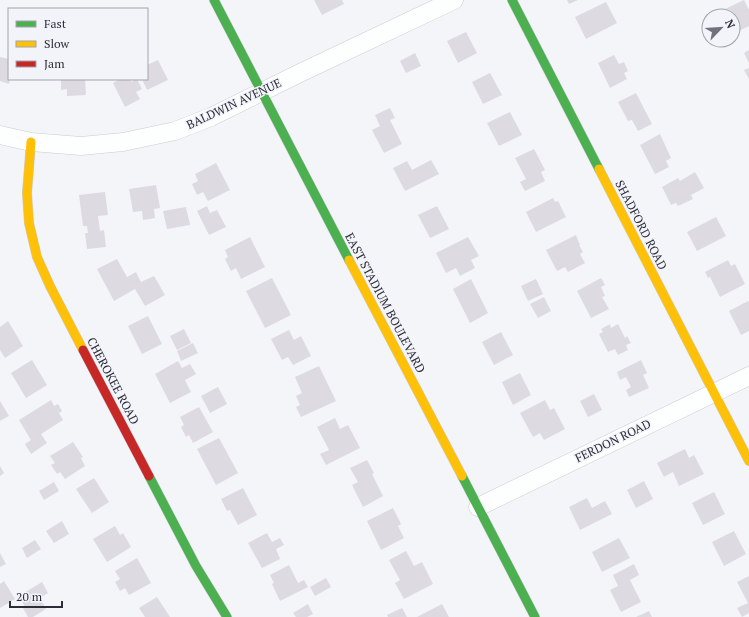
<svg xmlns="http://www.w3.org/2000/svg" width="749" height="617" font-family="'PT Serif',serif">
  <rect width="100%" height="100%" fill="#f4f5f9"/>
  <path fill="#dddae2" d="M314 0H342L344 4 322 15Z
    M567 0H578L569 4Z
    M744 0 749 10V26L737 32 736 30 733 31V16H717L726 11 725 9Z
    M606 2 617 23 586 39 575 17Z
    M466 32 477 53 458 63 447 41Z
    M749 50V63L744 53Z
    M415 53 421 66 406 73 400 61Z
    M614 55 619 64 624 62 628 71 624 73 627 79 610 88 598 63Z
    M0 57 9 59V79H10L9 84 0 81Z
    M158 60 168 80 147 90 142 79H147V65Z
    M749 68V79L744 70Z
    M490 73 502 95 483 104 472 82Z
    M61 79H85L86 95 67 96V89L61 90Z
    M120 79H130L131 82 137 79 142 89 136 92 140 99 125 107 113 83Z
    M636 93 652 124 638 131 632 120 628 121 618 102Z
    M390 108 395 118 390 120 402 144 384 153 372 130 380 126 375 115Z
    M510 112 522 135 499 146 487 123Z
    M660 134 671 158 666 161 669 167 655 174 640 145Z
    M534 149 545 170 541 172 545 181 525 191 520 182 526 179 515 158Z
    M431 160 439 174 405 191 393 168 407 161 412 170Z
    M216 163 230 190 208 201 203 192 197 195 192 184 198 181 195 174Z
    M695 172 704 188 691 195 693 199 678 206 676 203 671 205 662 187 678 178 680 181Z
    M156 185 160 208 154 209 155 218 143 220 142 211 133 212 129 189Z
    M105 192 108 215 98 216 100 231 104 230 106 247 87 249 85 233H88L87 226H83L79 195Z
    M553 198 555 202 558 201 566 217 536 232 526 212Z
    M207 206 210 213 217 210 226 227 209 235 197 211Z
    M437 206 449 229 430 238 418 215Z
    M186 207 190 225 167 229 163 211Z
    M716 217 726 236 697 251 687 232Z
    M576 235 580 245H579L583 252 580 254 585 263 568 272 565 267 557 271 546 250Z
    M250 237 265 267 241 279 236 268 231 271 225 259 228 257 225 250Z
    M468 237 479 256 471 260 475 268 460 276 456 268 446 273 436 253Z
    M117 259 127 277 136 272 141 282 154 276 165 295 145 306 135 289 114 301 97 269Z
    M728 260 731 266 735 264 745 284 720 297 710 277 708 278 705 272Z
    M272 278 291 315 265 328 246 291Z
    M601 278 605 285 601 287 605 296 602 297 609 309 591 318 577 291Z
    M471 279 488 313 470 323 453 289Z
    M536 279 543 294 528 301 521 286Z
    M544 297 551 311 538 318 530 304Z
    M748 301 749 302V331L741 335 729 311Z
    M148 316 162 344 142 354 128 326Z
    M8 321 23 346 5 358 0 350V327Z
    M610 324 611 328 618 324 625 338 627 336 631 343 626 345 628 350 618 355 615 349 608 352 599 334 603 332 601 329Z
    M184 329 191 343 177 350 170 336Z
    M289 330 294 340 301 336 311 356 293 365 288 357 282 360 271 339Z
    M501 332 513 355 494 365 482 342Z
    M193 343 198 353 181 361 177 351Z
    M32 360 47 385 26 398 11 373Z
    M641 360 647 373 643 375 649 388 629 397 626 390 631 387 626 377 620 380 617 372Z
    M178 361 182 368 190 364 196 374 185 380 191 392 170 403 155 374Z
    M319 366 336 401 301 417 296 407 300 405 296 396 302 393 295 377Z
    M520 373 531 395 513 405 502 382Z
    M218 387 227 404 210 413 201 396Z
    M594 394 602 410 588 417 580 401Z
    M51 400 54 406 58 404 62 411 59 413 63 420 41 434 47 443 31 454 25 444 31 440 19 420Z
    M545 400 550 410 554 408 565 429 544 440 540 433 533 437 520 413Z
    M0 401 9 416 0 421Z
    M199 407 213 432 193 443 189 435 186 437 181 427 184 425 180 417Z
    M335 418 340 429 348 425 360 448 326 465 320 454 329 450 317 427Z
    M219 438 238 473 216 485 197 449Z
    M73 442 83 457 81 458 85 466 65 479 60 472 57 474 51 465 55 463 50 456Z
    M685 449 689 458 694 455 704 474 679 486 673 472 664 477 657 463Z
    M367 460 374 473 372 474 383 496 363 507 352 485 358 482 350 468Z
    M0 466 4 473 0 476Z
    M94 478 109 502 92 513 76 489Z
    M644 481 653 499 636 508 627 490Z
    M54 482 59 491 44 500 39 491Z
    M243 488 257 515 238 525 230 510 227 511 221 499Z
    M714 492 725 514 703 525 692 503Z
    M587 498 592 508 605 501 612 514 580 530 569 507Z
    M393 508 401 524 398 526 404 538 381 550 367 521Z
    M62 521 69 534 54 543 46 531Z
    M115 526 120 535 123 533 131 547 107 562 93 539Z
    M734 531 746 554 724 566 712 542Z
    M267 533 272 542 280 538 284 545 276 549 280 559 262 568 248 543Z
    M619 538 630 558 602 572 592 552Z
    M35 540 41 549 27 558 22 548Z
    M406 551 414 566 422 562 433 584 404 599 395 583 400 580 389 560Z
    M0 553 6 564 0 567Z
    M137 558 151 583 129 595 125 588 120 591 115 582 120 579 115 571Z
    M634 564 639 575 630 580 641 602 621 612 610 590 618 586 613 575Z
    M289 565 298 583 304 580 308 587 280 601 272 584 274 583 270 575Z
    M749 576V613L742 617 737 608 748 603 737 582Z
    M326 578 331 587 315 596 310 587Z
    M4 581 15 599 0 608V584Z
    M42 582 48 593 40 598 46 609 33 617H28L23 608 25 607 19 596Z
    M157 597 170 617H145L139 608Z
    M308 604 313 614 307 617H296L293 613Z
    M442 604 449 617H417Z
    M402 608 407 617H388L387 615Z
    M649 611 652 617H636Z"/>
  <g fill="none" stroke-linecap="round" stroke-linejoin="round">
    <defs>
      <path id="street" d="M0 135 31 142 81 146 123 142 175 131 211 117 300 73 454 0
        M478 507 749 376"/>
      <path id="fast" d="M214 0 349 260
        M512 0 599 169
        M149 476 196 566 227 617
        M462 476 535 617"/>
      <path id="slow" d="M31 142 27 193 29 223 37 257 50 286 83 350
        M599 169 749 461
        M349 260 462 476"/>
      <path id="jam" d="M83 350 149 476"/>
    </defs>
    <use href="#street" stroke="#cbccd4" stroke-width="19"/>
    <use href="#fast" stroke="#cbccd4" stroke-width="10"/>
    <use href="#slow" stroke="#cbccd4" stroke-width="10"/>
    <use href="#jam" stroke="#cbccd4" stroke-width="10"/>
    <use href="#street" stroke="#fdfefe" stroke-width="18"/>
    <use href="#fast" stroke="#4caf50" stroke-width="9"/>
    <use href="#slow" stroke="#ffc107" stroke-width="9"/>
    <use href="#jam" stroke="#c62828" stroke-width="9"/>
  </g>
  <g text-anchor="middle" stroke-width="3" stroke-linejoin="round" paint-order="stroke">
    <g font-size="12" fill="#2b2d38" stroke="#f3f4fa">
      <text transform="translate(234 104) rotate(-25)" y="4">BALDWIN AVENUE</text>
      <text transform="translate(641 225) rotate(63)" y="4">SHADFORD ROAD</text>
      <text transform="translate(385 303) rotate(62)" y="4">EAST STADIUM BOULEVARD</text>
      <text transform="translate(113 381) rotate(62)" y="4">CHEROKEE ROAD</text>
      <text transform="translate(613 441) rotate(-26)" y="4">FERDON ROAD</text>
    </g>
  </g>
  <rect x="8" y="8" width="140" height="72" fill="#f3f4fa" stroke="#a3a4ac"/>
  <rect x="16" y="21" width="20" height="6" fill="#4caf50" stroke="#a3a4ac"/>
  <text x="44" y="28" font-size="12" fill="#2b2d38">Fast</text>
  <rect x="16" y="41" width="20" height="6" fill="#ffc107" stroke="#a3a4ac"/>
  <text x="44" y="48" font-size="12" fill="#2b2d38">Slow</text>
  <rect x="16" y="61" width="20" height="6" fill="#c62828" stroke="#a3a4ac"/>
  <text x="44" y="68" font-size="12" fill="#2b2d38">Jam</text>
  <g transform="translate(721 28) rotate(65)"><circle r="19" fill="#f3f4fa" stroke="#a3a4ac"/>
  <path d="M0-3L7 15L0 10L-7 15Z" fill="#71737c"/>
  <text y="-6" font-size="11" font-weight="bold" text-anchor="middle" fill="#2b2d38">N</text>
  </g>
  <path d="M10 601v6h52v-6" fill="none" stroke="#2b2d38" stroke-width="2"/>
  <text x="16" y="601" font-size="12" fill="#2b2d38" stroke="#f3f4fa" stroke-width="3" paint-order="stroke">20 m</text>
</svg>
